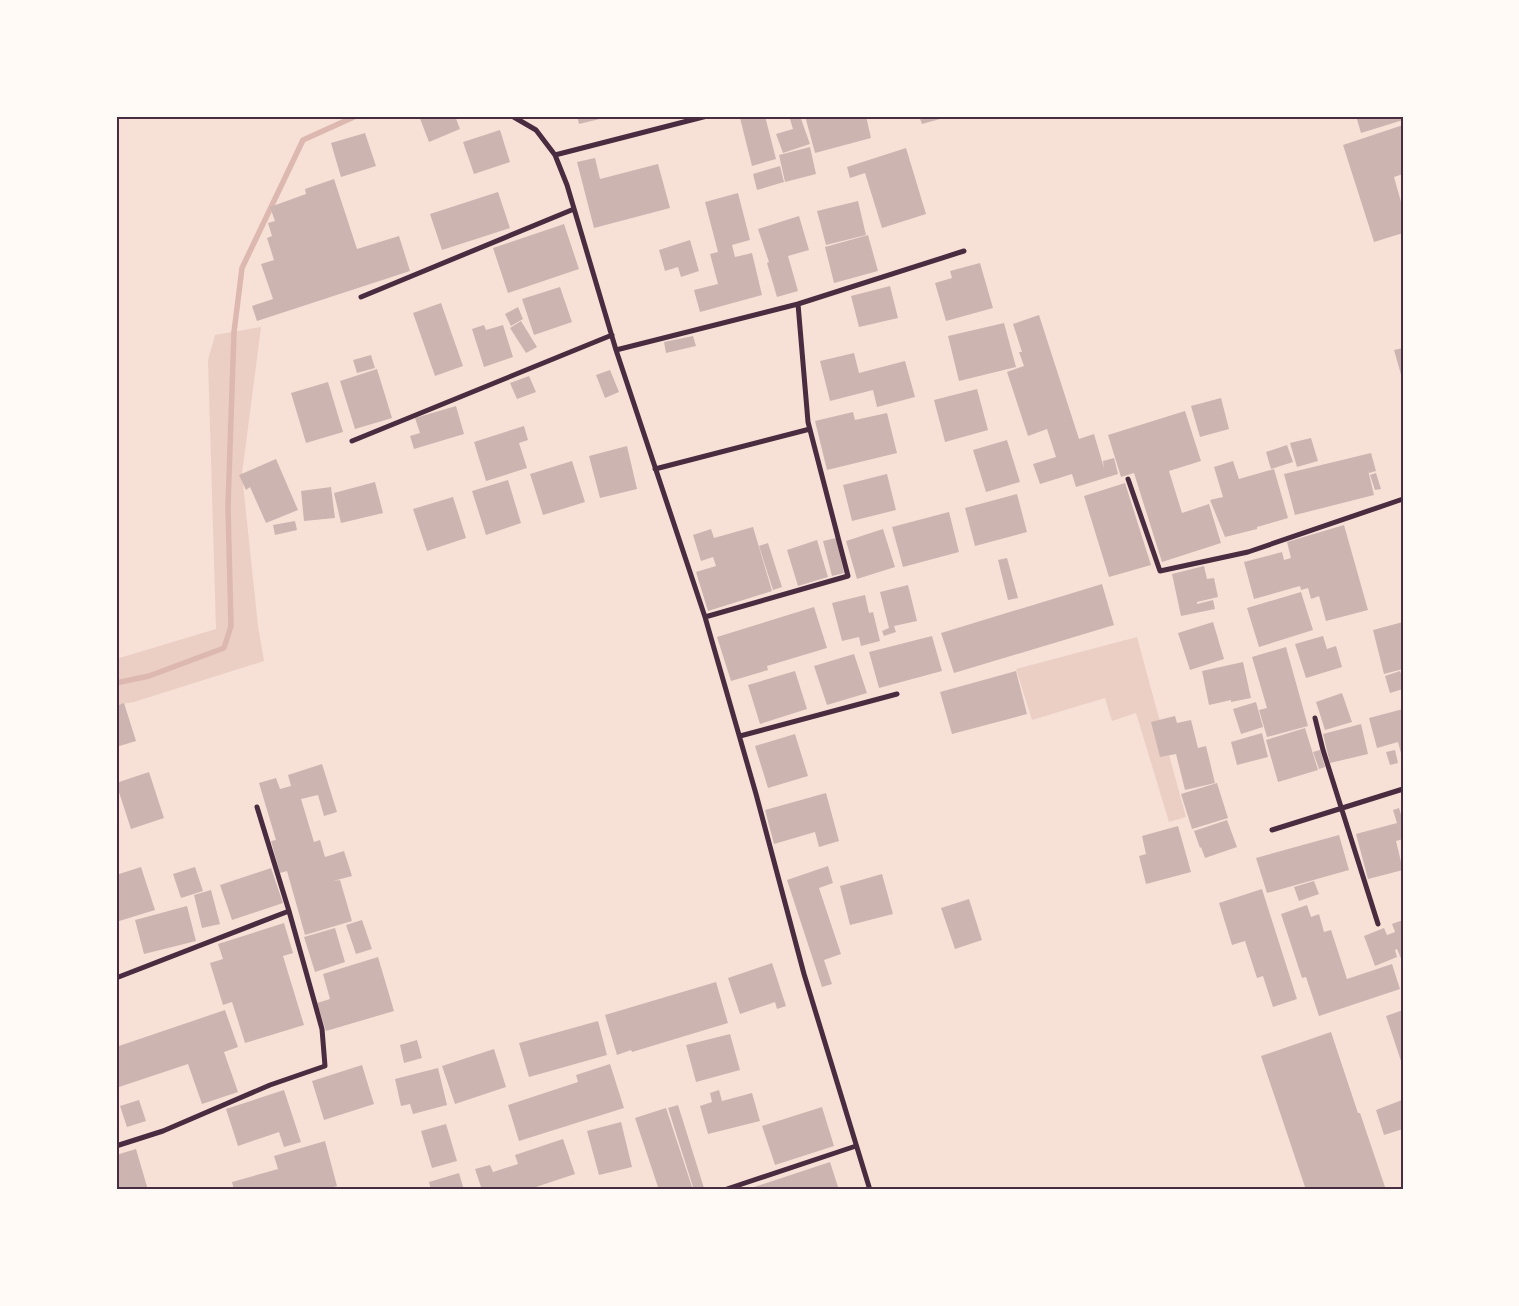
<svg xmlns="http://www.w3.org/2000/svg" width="1519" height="1306" font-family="Helvetica,sans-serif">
  <rect width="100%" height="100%" fill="#f7e1d7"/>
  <path fill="#ebcfc5" d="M261 327 242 474 258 626 264 661 134 702 116 705V659L216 629 208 360 215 335Z
    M1137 637 1186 817 1169 822 1136 713 1112 721 1105 698 1032 720 1016 669Z"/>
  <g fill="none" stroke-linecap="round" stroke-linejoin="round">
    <path stroke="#dcb8b0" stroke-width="5.5" d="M116 683 149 676 224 648 231 626 228 506 234 332 242 268 303 140 356 116"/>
  </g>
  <path fill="#ccb4b1" d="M419 116H455L460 129 429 142Z
    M577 116H608V117L579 124Z
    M748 116H765L776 159 752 166 740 118Z
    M789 116H800L810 144 783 153 776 134 793 129Z
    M805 116H866L871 138 815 153Z
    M919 116H947V117L922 124Z
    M1356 116H1403V120L1361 133Z
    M1403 125V174L1394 177 1403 209V233L1374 242 1343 145Z
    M500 130 510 162 474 174 463 142Z
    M365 133 376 166 341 177 331 143Z
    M810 147 816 174 785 182 779 155Z
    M906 148 926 214 882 228 865 173 850 178 847 167Z
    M595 158 600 179 658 164 670 208 594 228 577 162Z
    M780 166 784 182 757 190 753 174Z
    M334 179 357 249 399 236 410 271 257 321 252 306 273 299 261 264 274 260 267 238 272 236 268 223 275 221 270 207 306 194 305 189Z
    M498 192 510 228 442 250 430 214Z
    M738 193 750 240 732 245 735 257 752 253 762 295 700 312 694 290 718 284 710 254 718 252 705 202Z
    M858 201 866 235 826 245 817 211Z
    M799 216 809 250 788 256 798 291 777 297 767 263 769 262 758 229Z
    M564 224 579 269 508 293 493 248Z
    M868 235 878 271 834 283 825 247Z
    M690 240 699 271 681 277 678 267 665 271 659 250Z
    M980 263 993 308 946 321 935 283 952 278 950 271Z
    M890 286 898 318 859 327 851 296Z
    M560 287 572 322 534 335 522 299Z
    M441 303 463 366 435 376 413 313Z
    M518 307 523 319 511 326 505 314Z
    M1039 315 1079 439 1094 434 1104 468 1103 461 1114 458 1118 474 1076 487 1072 474 1040 484 1033 464 1056 457 1047 429 1028 436 1007 372 1024 366 1019 352H1022L1013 324Z
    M521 321 537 347 526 353 510 328Z
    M1004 323 1016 367 959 381 948 336Z
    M484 325 486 330 503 325 513 357 484 367 472 329Z
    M693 336 696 346 666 353 664 342Z
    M1403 348V378H1402L1394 350Z
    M854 353 859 373 905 361 915 397 877 407 873 390 830 401 820 361Z
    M371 355 375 368 357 373 353 360Z
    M377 369 392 418 355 429 340 381Z
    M610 370 619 392 605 398 596 375Z
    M529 376 536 392 517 399 510 383Z
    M328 382 343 432 306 443 291 393Z
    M977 389 988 430 945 442 934 400Z
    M1221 398 1229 429 1200 437 1191 406Z
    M456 406 464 434 414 449 410 436 420 433 415 418Z
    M1185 411 1201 461 1169 471 1182 513 1209 504 1221 543 1162 562 1134 473 1121 477 1108 435Z
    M853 412 855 420 887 413 897 453 827 470 815 421Z
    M524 426 528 440 519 443 527 468 486 481 474 442Z
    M1311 438 1318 461 1297 467 1290 443Z
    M1007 440 1020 482 986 492 973 450Z
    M1287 445 1293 462 1271 469 1266 452Z
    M627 446 637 489 600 498 589 456Z
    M1371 453 1376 471 1369 473 1368 470 1374 495 1295 515 1284 474Z
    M276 459 298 510 266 523 250 487 246 490 239 475Z
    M572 461 585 502 543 515 530 474Z
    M1233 461 1239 479 1274 469 1288 518 1257 527V529L1225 537 1210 500 1223 497 1214 467Z
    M1376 473 1381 489 1375 490 1370 475Z
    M887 474 896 510 852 521 843 485Z
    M508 480 521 523 486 535 472 491Z
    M375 482 383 513 341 523 334 493Z
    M1125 483 1151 565 1109 577 1084 496Z
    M331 487 335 518 304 521 301 491Z
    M1017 494 1027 532 975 546 965 508Z
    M453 497 466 538 427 551 413 509Z
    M949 512 959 552 903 567 892 527Z
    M295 521 297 530 275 535 273 525Z
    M1344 525 1368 610 1326 621 1319 596 1311 599 1308 588 1301 590 1300 586 1254 599 1244 562 1282 552 1284 560 1291 558 1287 542Z
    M753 527 772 591 708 611 696 572 716 566 713 557 701 561 693 535 711 529 714 538Z
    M883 529 895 567 857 579 846 541Z
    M836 538 844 573 832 576 823 541Z
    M817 540 828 577 798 586 787 550Z
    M768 543 782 587 773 590 759 546Z
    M1007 558 1018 598 1008 600 998 560Z
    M1204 566 1207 579 1214 578 1218 597 1197 602V604L1213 600 1215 609 1181 616 1172 574Z
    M1102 584 1114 625 954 673 941 633Z
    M908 585 917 621 894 626 896 632 884 636 882 631 889 628 880 592Z
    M1301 592 1313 630 1259 647 1247 608Z
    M865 595 869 613 873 612 880 641 861 646 859 637 842 641 832 603Z
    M814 607 827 648 767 666 768 670 731 681 717 637Z
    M1213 622 1224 659 1190 670 1178 633Z
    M1403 622V669L1384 674 1373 630Z
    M932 636 942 671 879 688 869 652Z
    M1323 636 1327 649 1336 646 1342 667 1306 678 1295 644Z
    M1286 647 1308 726 1267 737 1259 710 1267 708 1252 657Z
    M854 654 867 693 827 705 814 666Z
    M1243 662 1251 698 1231 702V700L1209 705 1202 671Z
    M795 671 807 709 760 724 748 685Z
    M1016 671 1027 714 952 734 940 692Z
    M1400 671 1403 679V689L1390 693 1385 676Z
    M1342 693 1352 722 1325 730 1316 702Z
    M1256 702 1263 727 1241 734 1233 709Z
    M124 703 136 741 116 747V706Z
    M1403 709V757H1402L1398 742 1377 748 1369 718Z
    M1175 716 1177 723 1191 720 1198 748 1206 746 1215 783 1185 790 1176 754 1160 757 1151 722Z
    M1361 724 1368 754 1330 763 1323 734Z
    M1305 728 1318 770 1278 782 1266 740Z
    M1262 733 1268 757 1237 765 1231 742Z
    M795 734 808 776 768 788 755 746Z
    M1320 750 1325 767 1319 769 1313 752Z
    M1395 750 1398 763 1390 765 1386 752Z
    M322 764 337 812 324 816 318 795 301 799 314 842 320 840 325 857 344 851 352 876 333 881 340 880 352 921 305 935 287 871 280 873 271 841 276 840 259 783 276 778 280 789 291 786 288 775Z
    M149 772 164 818 131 829 116 783Z
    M1217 783 1228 818 1192 829 1181 794Z
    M826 793 839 841 819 847 815 832 774 844 765 810Z
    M1399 808 1403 821V839L1396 841 1403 870 1368 879 1356 834 1397 823 1393 810Z
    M1227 820 1237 847 1205 858 1201 847 1200 848 1194 831Z
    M1178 826 1191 872 1146 884 1139 856 1146 854 1142 836Z
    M1339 835 1349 870 1267 893 1256 858Z
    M828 866 833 883 819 888 841 954 824 960 832 984 822 987 787 880Z
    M141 867 155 910 116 922V875Z
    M195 867 203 891 181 898 173 874Z
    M271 868 283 903 232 920 220 885Z
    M882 874 893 914 850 925 840 886Z
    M1314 881 1319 894 1299 901 1294 887Z
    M1262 889 1297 999 1273 1007 1263 976 1257 978 1245 941 1232 945 1219 903Z
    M211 890 220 924 202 928 194 895Z
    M969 899 982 940 955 949 941 908Z
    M1307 905 1311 917 1319 914 1324 932 1331 930 1347 979 1392 964 1400 989 1319 1016 1306 977 1302 978 1281 914Z
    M187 906 196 941 144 954 135 920Z
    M362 920 372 949 356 954 346 925Z
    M1403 920V963L1397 949 1395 950 1397 957 1375 966 1364 936 1384 928 1387 935 1395 932 1392 924Z
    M284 923 293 953 283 956 304 1025 245 1043 232 1002 223 1005 210 963 223 959 218 944Z
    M335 928 345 962 315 972 304 937Z
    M378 957 394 1011 326 1031 317 1003 330 999 323 974Z
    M772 963 786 1006 777 1009 775 1002 740 1014 728 978Z
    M716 982 728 1023 632 1052 631 1050 617 1055 605 1015Z
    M225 1010 238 1047 224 1052 238 1092 202 1104 188 1064 116 1088V1047Z
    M1403 1010V1064H1402L1386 1016Z
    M598 1021 607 1055 529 1077 519 1043Z
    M1331 1032 1358 1113H1360L1386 1190H1306L1261 1056Z
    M730 1034 740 1070 696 1082 686 1045Z
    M417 1040 422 1058 404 1063 400 1045Z
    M494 1049 506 1087 455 1104 442 1066Z
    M610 1064 624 1108 519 1141 508 1105 578 1082 576 1075Z
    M362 1065 374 1104 324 1120 312 1081Z
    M438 1068 447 1105 413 1114 410 1104 401 1106 395 1079Z
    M284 1090 301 1142 284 1147 279 1132 238 1146 226 1109Z
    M719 1090 722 1101 752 1093 760 1121 708 1134 700 1106 712 1102 710 1093Z
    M139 1100 146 1121 127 1127 120 1106Z
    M1402 1100 1403 1129 1384 1135 1376 1110Z
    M678 1105 704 1188 699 1190H694L668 1108Z
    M822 1107 834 1146 775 1165 762 1126Z
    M666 1108 693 1190H659L635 1118Z
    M621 1122 632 1167 599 1175 587 1131Z
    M446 1124 457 1161 432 1168 421 1131Z
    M563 1139 575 1174 527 1190H482L475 1169 490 1165 493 1172 518 1164 515 1155Z
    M325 1141 337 1186 323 1190H234L232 1182 278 1169 274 1156Z
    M136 1149 148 1190H117L116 1155Z
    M830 1162 839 1190H748V1189Z
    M459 1173 464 1190H431L429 1182Z"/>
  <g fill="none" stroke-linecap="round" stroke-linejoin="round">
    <path stroke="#4a2c40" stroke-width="5" d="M512 116 536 130 555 155 567 185 616 350 705 617 756 794 804 974 870 1190
      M555 155 707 116
      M361 297 574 209
      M616 350 798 304 964 251
      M352 441 612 335
      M655 469 810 429
      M1128 479 1160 571 1248 552 1403 499
      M705 617 848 576 808 422 798 304
      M1315 718 1323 750 1378 924
      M740 736 897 694
      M1272 830 1403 789
      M116 978 289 911
      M116 1146 163 1131 270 1085 325 1066 322 1029 289 911 257 807
      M724 1190 856 1146"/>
  </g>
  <rect width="1519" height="1306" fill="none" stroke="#fffaf5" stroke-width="235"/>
  <rect x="118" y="118" width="1284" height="1070" fill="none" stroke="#4a2c40" stroke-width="2"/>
</svg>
